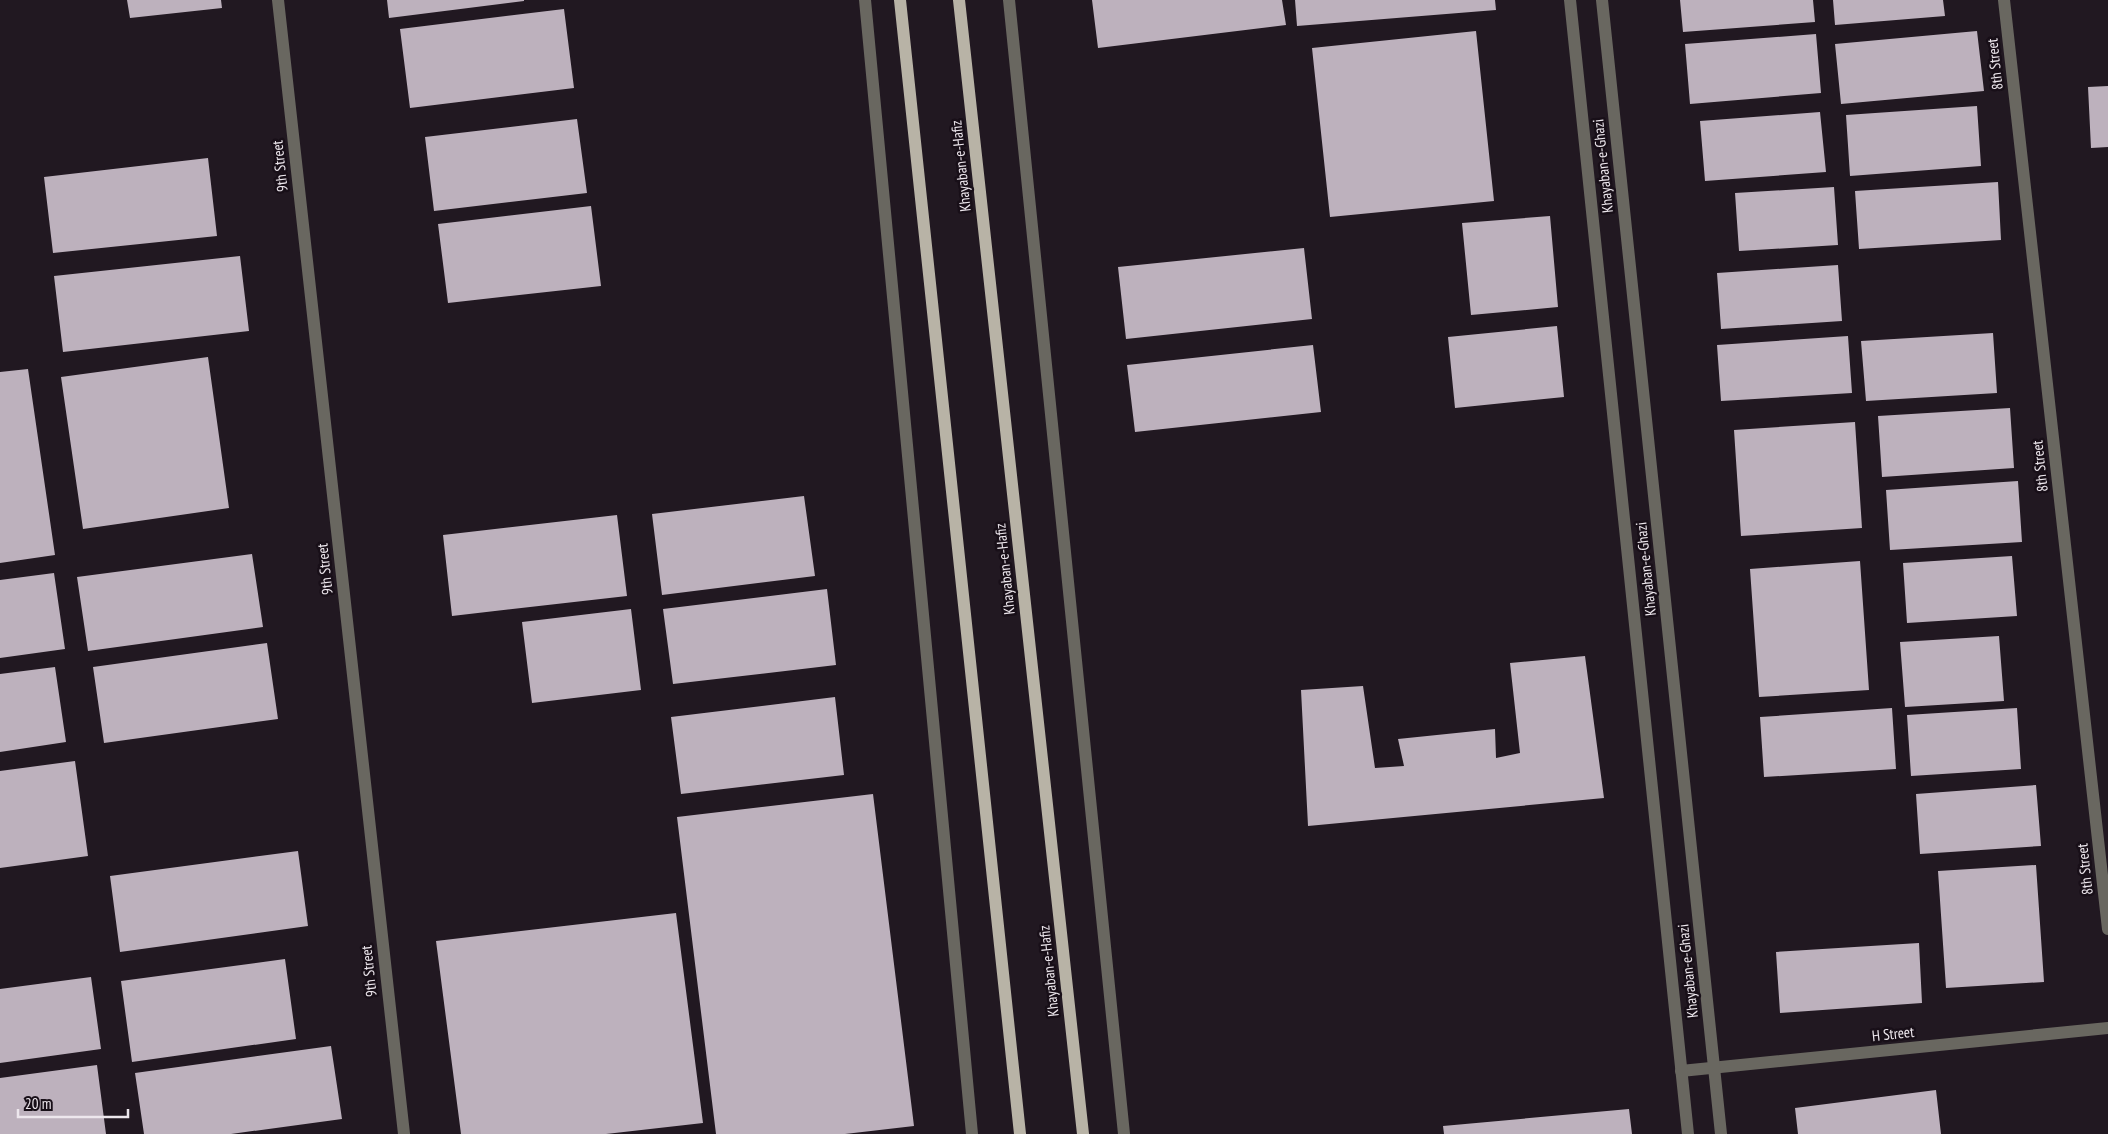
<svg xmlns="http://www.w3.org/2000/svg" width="2108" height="1134" font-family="'PT Sans Narrow',sans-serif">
  <rect width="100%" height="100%" fill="#211821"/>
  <path fill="#bdb1bd" d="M127 0H221L222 8 130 18Z
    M387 0H524V1L389 18Z
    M1092 0H1282L1286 25 1098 48Z
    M1295 0H1495L1496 10 1297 26Z
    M1680 0H1813L1815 22 1683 32Z
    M1833 0H1943L1945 16 1835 25Z
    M564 9 574 88 410 108 400 29Z
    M1476 31 1494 201 1330 217 1312 48Z
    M1977 31 1984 91 1841 104 1835 44Z
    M1816 34 1821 93 1690 104 1685 44Z
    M2108 86V147L2091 148 2088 87Z
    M1977 106 1981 166 1850 176 1846 115Z
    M1820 112 1826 172 1705 181 1700 121Z
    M577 119 587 193 434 211 425 137Z
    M208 158 217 236 53 253 44 177Z
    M1998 182 2001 240 1859 249 1855 191Z
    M1834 187 1838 245 1739 251 1735 193Z
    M591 206 601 286 448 303 438 224Z
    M1550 216 1558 307 1471 315 1462 223Z
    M1304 248 1312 319 1126 339 1118 267Z
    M240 256 249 331 63 352 54 276Z
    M1838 265 1842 321 1721 329 1717 273Z
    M1557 326 1564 397 1455 408 1448 337Z
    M1993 333 1997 393 1866 401 1861 341Z
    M1848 336 1852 393 1721 401 1717 345Z
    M1313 345 1321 412 1135 432 1127 365Z
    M208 357 229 508 83 529 61 377Z
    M28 369 55 555 0 563V372Z
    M2010 408 2014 468 1882 477 1878 416Z
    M1855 422 1862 528 1741 536 1734 430Z
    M2018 481 2022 542 1890 550 1886 490Z
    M804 496 815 576 662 595 652 514Z
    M617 515 627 596 452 616 443 535Z
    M252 554 263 627 88 651 77 577Z
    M2012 556 2017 616 1907 623 1903 563Z
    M1860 561 1869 690 1759 697 1750 569Z
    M54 573 65 649 0 658V580Z
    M827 589 836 665 673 684 663 609Z
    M631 609 641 690 532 703 522 622Z
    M1999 636 2004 701 1905 707 1900 642Z
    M267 643 278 719 104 743 93 667Z
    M1585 656 1604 798 1308 826 1301 690 1363 686 1375 768 1404 766 1398 739 1495 729 1496 758 1520 753 1510 663Z
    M55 667 66 742 0 752V674Z
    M835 697 844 775 681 794 671 717Z
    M1892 708 1896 769 1764 777 1760 717Z
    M2017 708 2021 769 1911 776 1907 715Z
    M75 761 88 856 0 868V771Z
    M2036 785 2041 846 1920 854 1916 794Z
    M873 794 914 1126 845 1134H716L677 817Z
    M298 851 308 926 120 952 110 876Z
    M2036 865 2044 982 1946 988 1938 871Z
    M676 913 703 1123 606 1134H461L436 941Z
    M1919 943 1922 1003 1780 1013 1776 952Z
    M285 959 296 1039 132 1062 121 981Z
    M91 977 101 1049 0 1063V989Z
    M331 1046 342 1119 231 1134H144L135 1073Z
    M97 1065 106 1134H0V1078Z
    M1936 1090 1941 1134H1798L1795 1108Z
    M1629 1109 1632 1134H1444L1443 1126Z"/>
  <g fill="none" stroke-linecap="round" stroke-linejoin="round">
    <path stroke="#696760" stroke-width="12" d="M865 0 972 1134
      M1009 0 1124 1134"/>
    <path stroke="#696760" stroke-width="12" d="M278 0 404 1134
      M2004 0 2108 929
      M1681 1071 2108 1028"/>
    <path stroke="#696760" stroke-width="12" d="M1570 0 1688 1134
      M1602 0 1721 1134"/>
    <path stroke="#b8b3a6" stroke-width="12" d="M900 0 1020 1134
      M959 0 1083 1134"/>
  </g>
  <g text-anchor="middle" stroke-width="5" stroke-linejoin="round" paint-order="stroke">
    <g font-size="15" fill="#ede7ed" stroke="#180f18">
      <text transform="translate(1995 64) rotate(-96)" y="5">8th Street</text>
      <text transform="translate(280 166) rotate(-96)" y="5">9th Street</text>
      <text transform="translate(961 166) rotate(-96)" y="5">Khayaban-e-Hafiz</text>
      <text transform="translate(1603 166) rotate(-96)" y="5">Khayaban-e-Ghazi</text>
      <text transform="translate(2040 466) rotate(-96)" y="5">8th Street</text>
      <text transform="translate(325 569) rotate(-96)" y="5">9th Street</text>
      <text transform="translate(1005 569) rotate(-96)" y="5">Khayaban-e-Hafiz</text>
      <text transform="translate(1646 569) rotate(-96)" y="5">Khayaban-e-Ghazi</text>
      <text transform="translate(2085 869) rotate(-96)" y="5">8th Street</text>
      <text transform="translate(369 971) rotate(-96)" y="5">9th Street</text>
      <text transform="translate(1049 971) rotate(-96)" y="5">Khayaban-e-Hafiz</text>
      <text transform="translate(1688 971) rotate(-96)" y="5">Khayaban-e-Ghazi</text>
      <text transform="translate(1893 1034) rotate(-6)" y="5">H Street</text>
    </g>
  </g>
  <path d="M18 1109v8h110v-8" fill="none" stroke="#ede7ed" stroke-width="2.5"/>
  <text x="25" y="1109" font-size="15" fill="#ede7ed" stroke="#180f18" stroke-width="4" paint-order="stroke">20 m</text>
</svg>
